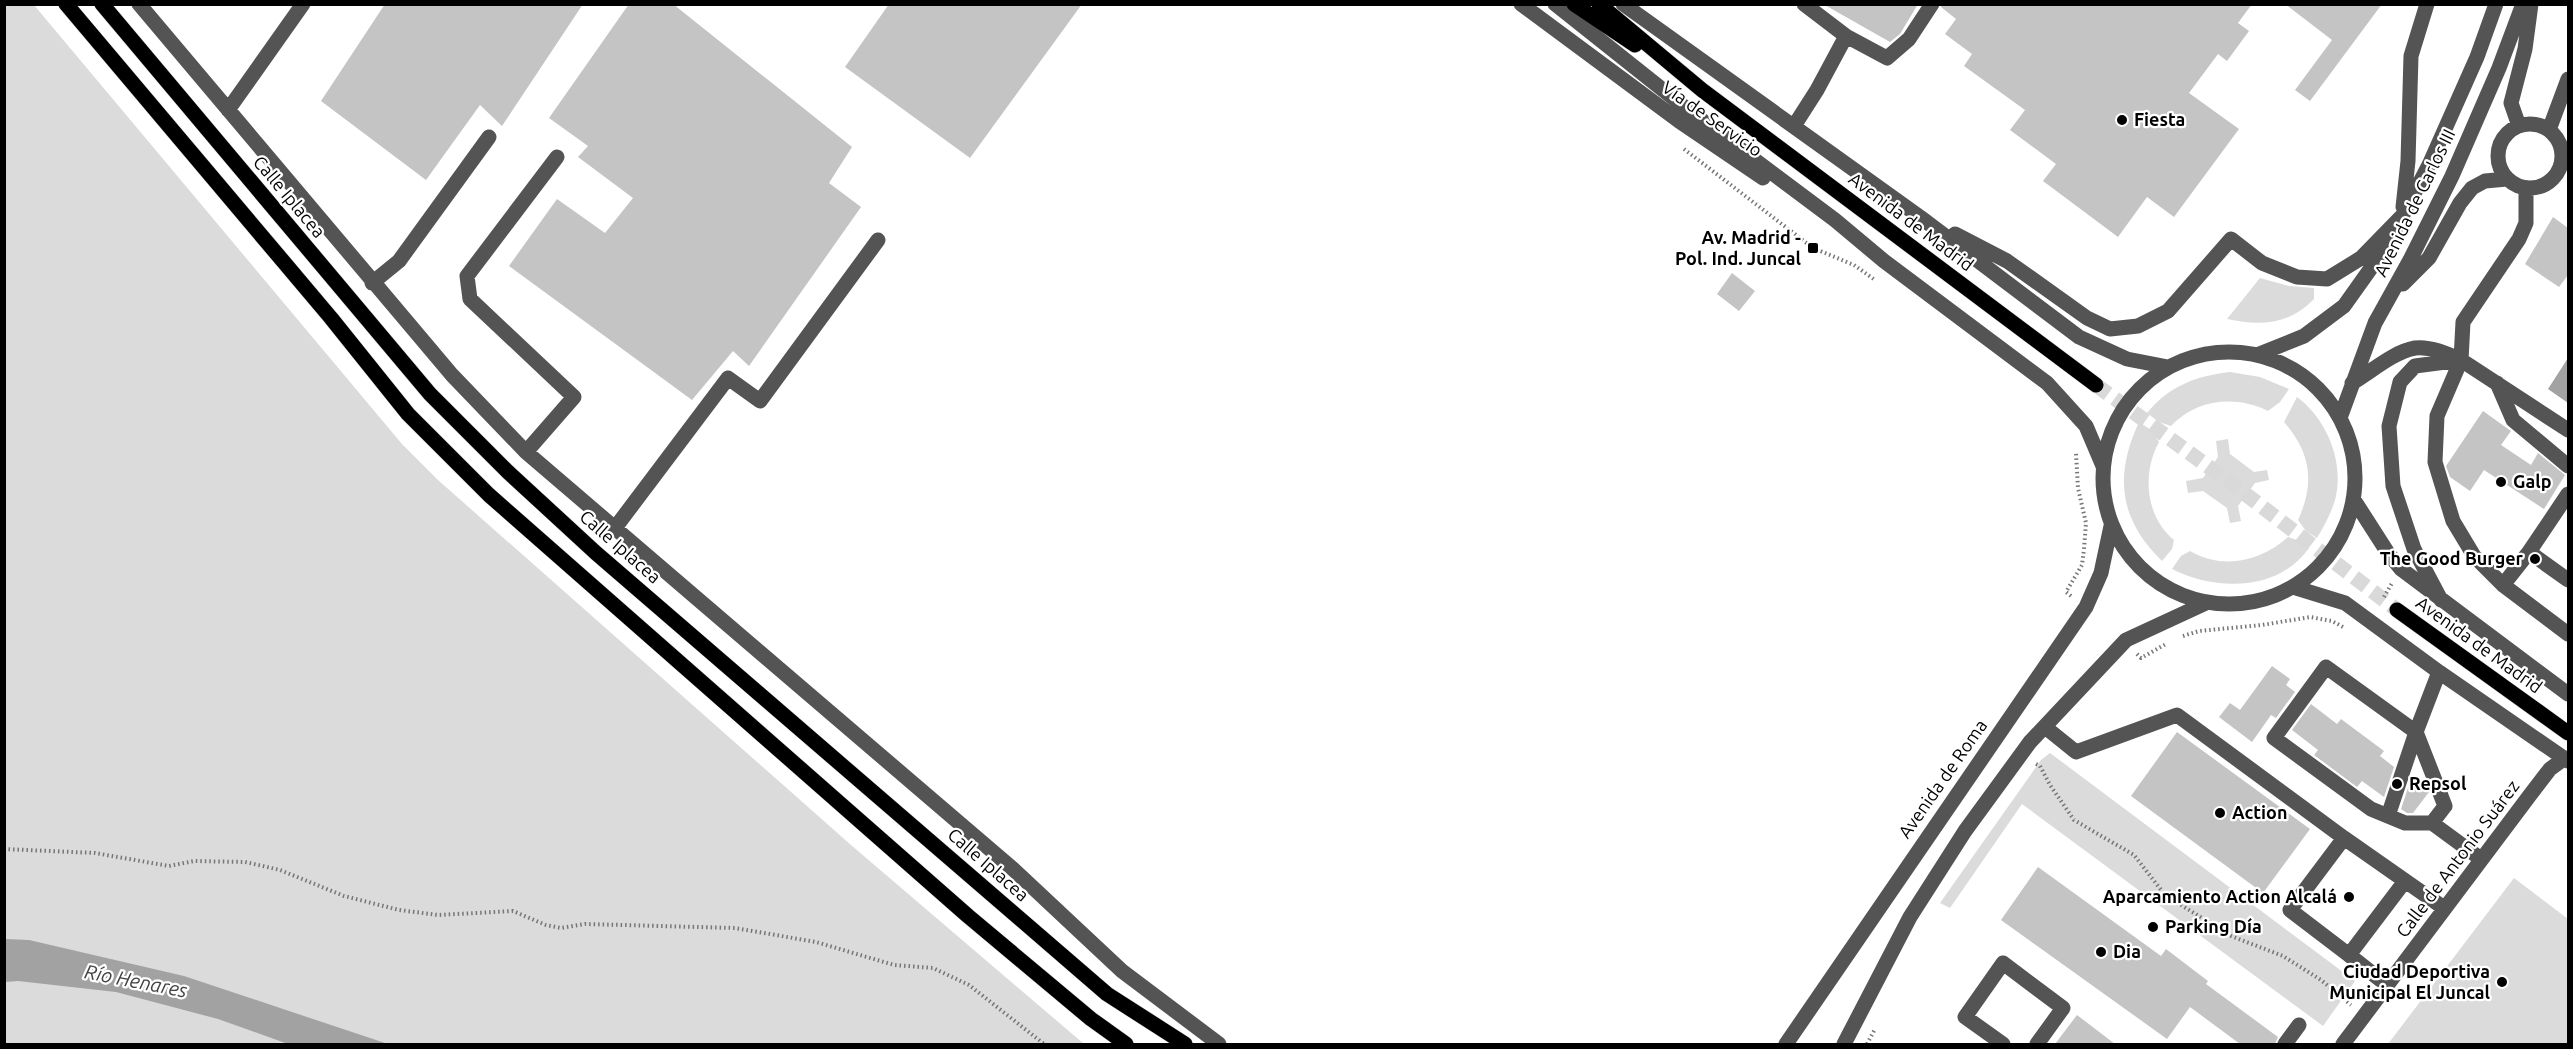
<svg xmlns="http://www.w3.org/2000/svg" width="2573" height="1049" font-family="Ubuntu,sans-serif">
  <rect width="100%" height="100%" fill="#fff"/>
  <path fill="#dbdbdb" d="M5 4 34 5 402 444 438 480 851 845 1084 1044H5Z
    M2260 278 2289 286 2314 288V299C2289 325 2260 326 2227 319Z
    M2230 372 2260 377 2289 389 2280 402 2268 411C2236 395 2196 399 2171 426L2159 422 2147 413C2169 386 2196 376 2230 372Z
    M2297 397C2327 419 2345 463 2335 500 2331 514 2324 526 2317 538L2306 531 2298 520C2315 483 2311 453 2284 422Z
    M2139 422 2151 430 2159 442C2142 473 2145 516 2174 540L2172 549 2162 561C2119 519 2114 476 2139 422Z
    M2228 439 2230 454 2254 472 2267 470 2269 480 2255 483 2238 506 2241 521 2230 523 2227 508 2203 491 2188 493 2186 481 2203 478 2218 457 2216 441Z
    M2288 537 2300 541 2309 548C2278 592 2215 591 2172 569L2181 556 2190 551C2223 570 2260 562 2288 537Z
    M2050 753 2355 981 2323 1026 2022 804 1950 908 1940 903 2041 760Z
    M2514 878 2568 919V1044H2388Z"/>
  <path fill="#a2a2a2" d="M2568 358V403L2548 389Z
    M5 939 29 940 184 976 388 1044H288L218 1019 116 992 18 981 5 982Z"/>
  <path fill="#c4c4c4" d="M385 4H583L502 126 480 105 426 180 321 101Z
    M629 4H673L852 147 829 183 861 207 749 366 733 351 692 400 509 266 557 199 605 233 633 198 578 157 588 146 549 118Z
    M889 4H1082L970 158 845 67Z
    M1823 4H1918L1900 34 1890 42Z
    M1942 4H2252L2238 23 2249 31 2227 61 2218 54 2189 93 2239 129 2174 217 2147 197 2118 237 2043 181 2056 164 2010 130 2025 110 1964 66 1972 54 1945 34 1956 19 1941 7Z
    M2285 4H2382L2310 101 2295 90 2332 40Z
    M2553 217 2568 228V275L2559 287 2525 264Z
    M1732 273 1755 291 1739 311 1717 294Z
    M2483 411 2511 431 2501 445 2531 465 2538 453 2565 475 2544 509 2484 470 2470 491 2450 477 2446 466Z
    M2272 666 2290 679 2286 685 2295 692 2276 718 2271 715 2252 742 2219 717 2230 703 2240 710Z
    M2311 704 2337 724 2341 719 2384 751 2380 756 2394 767 2384 797 2362 781 2357 787 2314 755 2318 750 2292 730Z
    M2177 732 2310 829 2263 893 2131 796Z
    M2411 779 2429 792 2413 813H2407L2401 809Z
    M2038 867 2161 956 2166 949 2208 981 2206 984 2278 1037 2275 1044H2240L2190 1007 2167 1039 2001 920Z
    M2077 1015 2115 1044H2055Z"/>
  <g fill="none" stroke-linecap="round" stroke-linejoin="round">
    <path stroke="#d9d9d9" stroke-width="15" stroke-dasharray="15 8" stroke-linecap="butt" d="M2096 385 2231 483 2397 610"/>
    <defs>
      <path id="major" d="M66 4 331 318 408 414 489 495 968 916 1091 1019 1126 1044
        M102 4 430 394 508 472 596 553 1107 994 1185 1044
        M1574 4 1635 45
        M1599 4 1702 90 2096 385
        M2397 610 2568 733"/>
    </defs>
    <use href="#major" stroke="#dbdbdb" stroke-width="16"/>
    <path stroke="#767676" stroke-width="4" stroke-dasharray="1.5 3" stroke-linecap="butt" d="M1684 149 1813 248 1854 265 1875 280
      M2071 596 2066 592 2082 565 2084 549 2086 523 2078 488 2076 453
      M2384 597 2392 583
      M2183 636 2199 631 2262 625 2310 617 2332 621 2343 627
      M2137 654 2141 658 2166 644
      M2036 764 2040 766 2050 785 2074 820 2134 855 2165 895 2231 936 2283 956 2321 980 2351 1005
      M4 849 95 853 169 866 194 861 245 862 280 870 344 896 399 910 438 915 513 911 546 925 561 928 585 924 735 928 816 942 894 965 933 968 969 985 1044 1044
      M1867 1044 1875 1029"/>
    <path stroke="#545454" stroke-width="15" d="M139 4 452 375 526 452 1013 869 1122 971 1219 1044
      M1521 4 1679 121 1763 178
      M1555 4 1687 109 1835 220 1884 261 2047 383 2086 426 2103 466
      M1623 4 1920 217 2079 337 2127 359 2168 367
      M1846 36 1887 58 1909 39 1932 4
      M228 110 303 4
      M2498 156a32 32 0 1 1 64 0a32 32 0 1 1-64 0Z
      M1794 126 1817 90 1846 36 1804 4
      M2519 126 2511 103 2525 49 2531 4
      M2549 130 2568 79
      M2403 207 2408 161 2411 56 2427 4
      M1955 234 2007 261 2087 318 2110 329 2138 326 2168 311 2231 239 2262 263 2297 277 2327 279 2361 258 2402 216
      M372 283 399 261 489 137
      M2403 284 2429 258 2460 203 2472 188 2485 181 2507 179
      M2103 478a126 126 0 1 1 252 0a126 126 0 1 1-252 0Z
      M2257 355 2304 336 2344 306 2386 247 2429 165 2477 57 2496 4
      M2352 383C2371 372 2393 352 2415 348 2430 346 2448 354 2461 360
      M2497 383 2513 420 2568 466
      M2340 418 2375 323 2410 260 2452 176 2499 68 2523 4
      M526 452 574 397 470 299 467 276 557 157
      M2568 494 2529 552 2503 585 2568 634
      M2354 500 2388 553 2401 569 2568 694
      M615 528 728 378 760 401 878 240
      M2529 552 2568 580
      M2503 585 2474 556 2453 521 2435 462 2437 416 2461 360 2463 322 2519 239 2526 223V188
      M2293 587 2345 603 2439 672 2568 761
      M2441 600 2414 549 2393 486 2389 426 2400 382 2415 366 2461 360 2568 430
      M2439 672 2416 732 2445 806 2432 823 2481 859
      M2045 727 2076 752 2177 715 2344 838
      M2388 816 2416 732 2326 667 2274 738 2371 809 2405 823H2432
      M2405 881 2349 955 2290 910 2344 838 2444 908
      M2349 955 2387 985
      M1786 1044 2086 607 2101 573 2111 526
      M1844 1044 1910 917 1965 831 2030 742 2126 640 2206 603
      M2003 1044 1965 1017 2003 963 2063 1008 2037 1044
      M2285 1044 2299 1025
      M2343 1044 2530 795 2550 769 2565 758"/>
    <use href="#major" stroke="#000" stroke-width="15"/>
  </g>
  <g fill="#000" stroke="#fff" stroke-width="2">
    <circle cx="2122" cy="120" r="6"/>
    <rect x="1807" y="242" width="12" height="12" rx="3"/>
    <circle cx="2501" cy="482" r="6"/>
    <circle cx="2535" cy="559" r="6"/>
    <circle cx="2397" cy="784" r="6"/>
    <circle cx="2220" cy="813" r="6"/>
    <circle cx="2349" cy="897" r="6"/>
    <circle cx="2153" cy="927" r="6"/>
    <circle cx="2101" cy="952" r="6"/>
    <circle cx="2502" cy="982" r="6"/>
  </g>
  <g text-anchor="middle" stroke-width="4.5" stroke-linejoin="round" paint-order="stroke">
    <g font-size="18" fill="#000" stroke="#fff">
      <text transform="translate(1712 119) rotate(35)" y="6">Vía de Servicio</text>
      <text transform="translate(289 197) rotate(50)" y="6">Calle Iplacea</text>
      <text transform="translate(2415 203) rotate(-64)" y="6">Avenida de Carlos III</text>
      <text transform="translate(1911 222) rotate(37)" y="6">Avenida de Madrid</text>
      <text transform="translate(620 547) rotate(41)" y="6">Calle Iplacea</text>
      <text transform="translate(2479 645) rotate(36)" y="6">Avenida de Madrid</text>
      <text transform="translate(1943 779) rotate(-55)" y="6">Avenida de Roma</text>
      <text transform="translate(2458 859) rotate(-53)" y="6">Calle de Antonio Suárez</text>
      <text transform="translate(988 865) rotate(41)" y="6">Calle Iplacea</text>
    </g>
    <g font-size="18" font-weight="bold" fill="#000" stroke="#fff" text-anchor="start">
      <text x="2134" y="126">Fiesta</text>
      <text x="1801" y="244" text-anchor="end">Av. Madrid -<tspan x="1801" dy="21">Pol. Ind. Juncal</tspan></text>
      <text x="2513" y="488">Galp</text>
      <text x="2523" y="565" text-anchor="end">The Good Burger</text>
      <text x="2409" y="790">Repsol</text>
      <text x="2232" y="819">Action</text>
      <text x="2337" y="903" text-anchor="end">Aparcamiento Action Alcalá</text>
      <text x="2165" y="933">Parking Día</text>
      <text x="2113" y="958">Dia</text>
      <text x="2490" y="978" text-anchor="end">Ciudad Deportiva<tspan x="2490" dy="21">Municipal El Juncal</tspan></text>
    </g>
    <g font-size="20" font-style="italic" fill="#434343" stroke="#fff">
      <text transform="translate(136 981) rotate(11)" y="7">Río Henares</text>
    </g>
  </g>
  <rect width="2573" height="1049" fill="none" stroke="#000000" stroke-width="12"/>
</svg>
